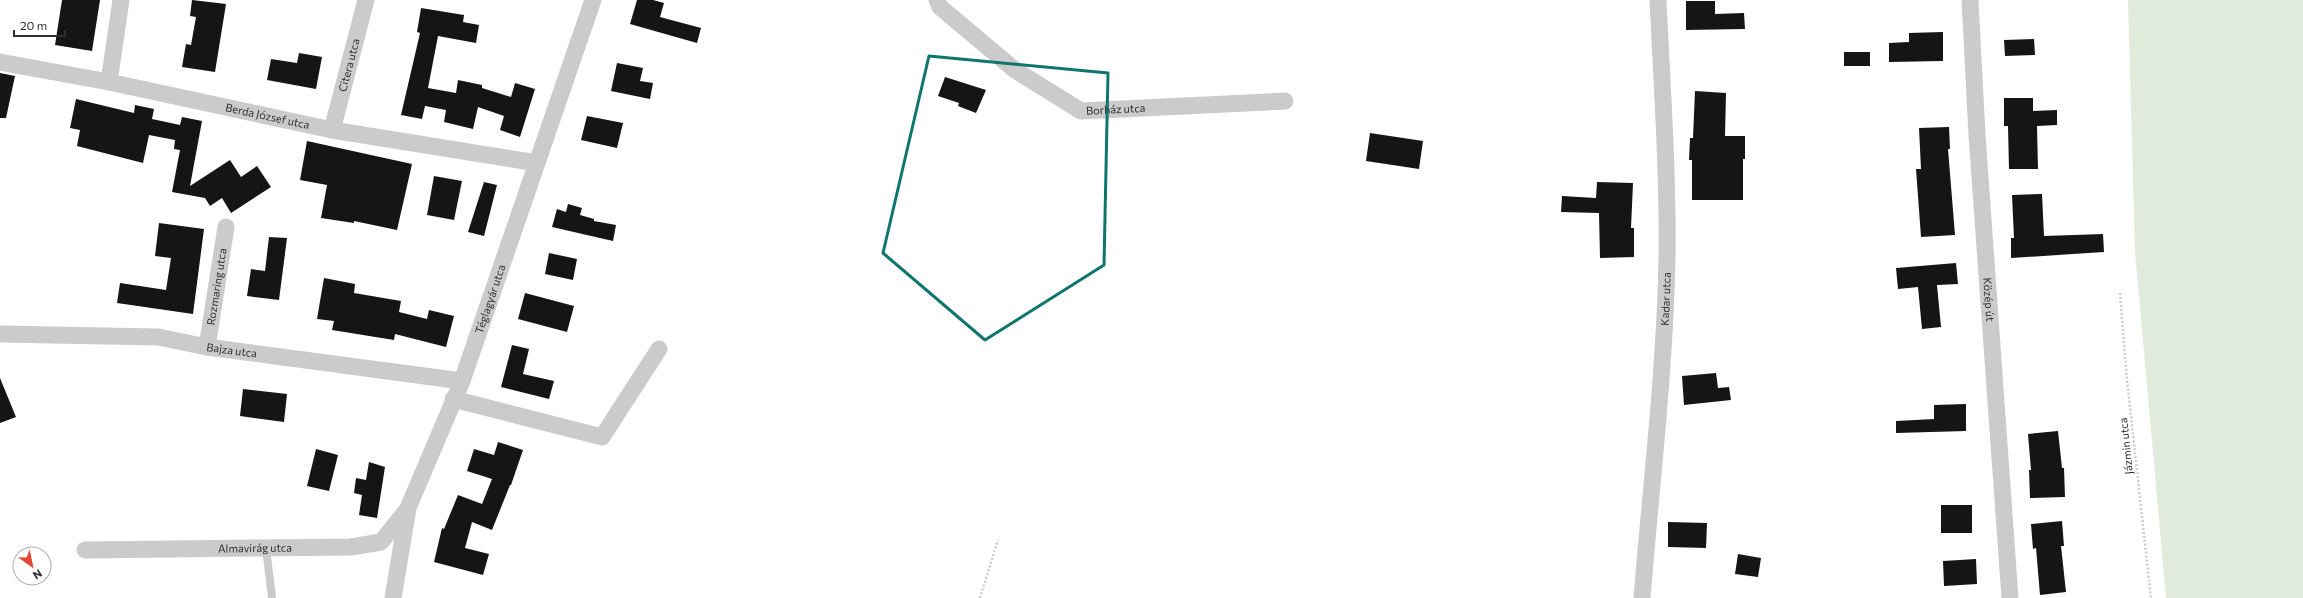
<svg xmlns="http://www.w3.org/2000/svg" width="2303" height="598" font-family="Commissioner,sans-serif">
  <rect width="100%" height="100%" fill="#fff"/>
  <path fill="#e0ebdb" d="M2128 0H2303V598H2166L2135 251Z"/>
  <path fill="#151515" d="M62 0H100L92 51 55 45Z
    M192 0 226 4 215 72 182 67 186 44 191 45 196 17 190 16Z
    M637 0H653L664 3 660 17 701 28 697 43 630 24Z
    M1686 1H1715V14L1744 13 1745 29 1686 30Z
    M421 8 464 15 463 22 479 25 476 43 438 36 428 88 456 93 458 80 482 85V88L511 97 515 83 535 89 520 137 500 130 504 116 478 107 473 129 444 122 446 110 425 106 422 119 401 115 420 33 417 32Z
    M1943 32V61L1889 62V43L1909 42V33Z
    M2034 39 2035 55 2005 56 2004 40Z
    M1844 52H1870V66H1844Z
    M299 53 322 57 316 89 267 80 271 59 297 63Z
    M617 63 643 68 640 81 653 83 650 99 611 91Z
    M0 73 15 76 6 118H0Z
    M945 77 986 90 976 113 958 106 959 103 938 96Z
    M1695 91 1726 93 1725 136H1745V159H1743V200H1692V160H1689L1690 138H1693Z
    M2004 98H2033V111L2057 110V125L2037 126 2038 169H2009L2008 126H2004Z
    M76 99 134 113 135 105 154 109 152 119 180 125 182 117 202 121 190 186 230 160 241 177 257 166 271 187 231 213 222 198 210 206 205 198 172 192 180 150 174 149 175 140 149 135 143 163 77 146 80 130 70 128Z
    M587 116 623 123 617 148 581 140Z
    M1949 127 1950 149H1948L1955 235 1921 237 1916 169H1921L1919 128Z
    M1370 133 1423 141 1419 169 1366 161Z
    M307 141 412 164 397 230 354 221V223L321 218 327 185 300 180Z
    M434 176 462 181 454 220 427 215Z
    M484 182 497 185 484 236 468 232Z
    M1597 182 1633 183 1631 228H1634V257L1600 258 1599 213 1561 212 1562 196 1596 198Z
    M2042 194 2044 236 2103 234 2104 252 2011 258V238H2014L2012 195Z
    M568 204 582 208 580 215 594 219V221L616 225 613 241 552 227 557 209 566 212Z
    M159 223 204 229 193 314 117 303 120 283 166 290 171 258 155 256Z
    M269 237 287 238 279 300 247 296 251 269 265 271Z
    M549 253 577 259 573 280 545 274Z
    M1956 263 1958 284 1937 285 1941 327 1922 329 1918 287 1898 289 1896 268Z
    M324 278 355 284 354 293 401 301 399 312 427 319 429 310 454 316 446 347 395 334 394 340 332 330 334 321 317 319Z
    M525 293 574 306 567 332 518 319Z
    M512 345 529 349 523 374 554 381 549 399 501 387Z
    M1716 373 1718 388 1729 387 1731 400 1684 405 1682 376Z
    M0 378 16 417 0 423Z
    M243 389 287 394 284 422 240 416Z
    M1966 404V431L1896 433V421L1934 419V405Z
    M2058 431 2062 468H2064L2065 497 2030 498 2029 470H2031L2028 434Z
    M498 442 523 450 511 485H510L492 530 472 522 465 548 489 554 483 575 434 562 442 528 444 529 458 495 482 504 492 479 467 471 474 449 494 455Z
    M316 449 338 455 329 491 307 486Z
    M369 462 385 467 377 518 359 515 362 495 354 493 356 478 366 480Z
    M1941 505H1972V533H1941Z
    M2062 521 2064 546H2061L2066 592 2040 595 2036 548 2033 549 2031 524Z
    M1668 522 1707 523 1706 548 1668 547Z
    M1738 554 1761 558 1758 577 1735 574Z
    M1976 559 1977 584 1944 586 1943 561Z"/>
  <g fill="none" stroke-linecap="round" stroke-linejoin="round">
    <path stroke="#cbcbcb" stroke-width="2.5" stroke-dasharray="2 2" stroke-linecap="butt" d="M2120 293 2127 380 2151 598
      M980 598 998 540"/>
    <path stroke="#cbcbcb" stroke-width="8" d="M266 548 272 598"/>
    <g stroke="#cbcbcb" stroke-width="17">
      <path id="s1" d="M937 0 940 7 1015 70 1081 111 1285 101"/>
      <path id="s2" d="M1970 0 1977 135 2010 598"/>
      <path id="s3" d="M0 62 109 82 332 130 537 163"/>
      <path d="M109 82 121 0"/>
      <path id="s4" d="M332 130 366 0"/>
      <path id="s5" d="M0 334 158 337 207 347 462 381"/>
      <path id="s6" d="M207 347 226 227"/>
      <path d="M453 399 602 437 659 349"/>
      <path id="s7" d="M85 550 351 547 381 542 407 510"/>
      <path id="s8" d="M393 598 408 508 462 381 593 0"/>
      <path id="s9" d="M1642 598C1651 485 1665 371 1667 257 1668 171 1662 86 1658 0"/>
    </g>
  </g>
  <path fill="none" stroke="#0f766e" stroke-width="3" stroke-linejoin="round" d="M929 56 1108 73 1104 265 985 340 883 253Z"/>
  <g text-anchor="middle" stroke-width="4" stroke-linejoin="round" paint-order="stroke">
    <g font-size="11" fill="#2e2e2e" stroke="#fff">
      <text dy="4" stroke="none"><textPath href="#s4" startOffset="67">Citera utca</textPath></text>
      <text dy="4" stroke="none"><textPath href="#s1" startOffset="218">Borház utca</textPath></text>
      <text dy="4" stroke="none"><textPath href="#s3" startOffset="273">Berda József utca</textPath></text>
      <text dy="4" stroke="none"><textPath href="#s6" startOffset="61">Rozmaring utca</textPath></text>
      <text dy="4" stroke="none"><textPath href="#s8" startOffset="316">Téglagyár utca</textPath></text>
      <text dy="4" stroke="none"><textPath href="#s9" startOffset="300">Kadar utca</textPath></text>
      <text dy="4" stroke="none"><textPath href="#s2" startOffset="300">Közép út</textPath></text>
      <text dy="4" stroke="none"><textPath href="#s5" startOffset="233">Bajza utca</textPath></text>
      <text transform="translate(2126 446) rotate(-96)" y="4">Jázmin utca</text>
      <text dy="4" stroke="none"><textPath href="#s7" startOffset="170">Almavirág utca</textPath></text>
    </g>
  </g>
  <g transform="translate(32 566) rotate(147)"><circle r="19" fill="#ffffff" stroke="#ababab"/>
  <path d="M0-3L7 15L0 10L-7 15Z" fill="#e44730"/>
  <text y="-6" font-size="11" font-weight="bold" text-anchor="middle" fill="#2e2e2e">N</text>
  </g>
  <path d="M14 30v6h51v-6" fill="none" stroke="#2e2e2e" stroke-width="2"/>
  <text x="20" y="30" font-size="12" fill="#2e2e2e" stroke="#ffffff" stroke-width="3" paint-order="stroke">20 m</text>
</svg>
